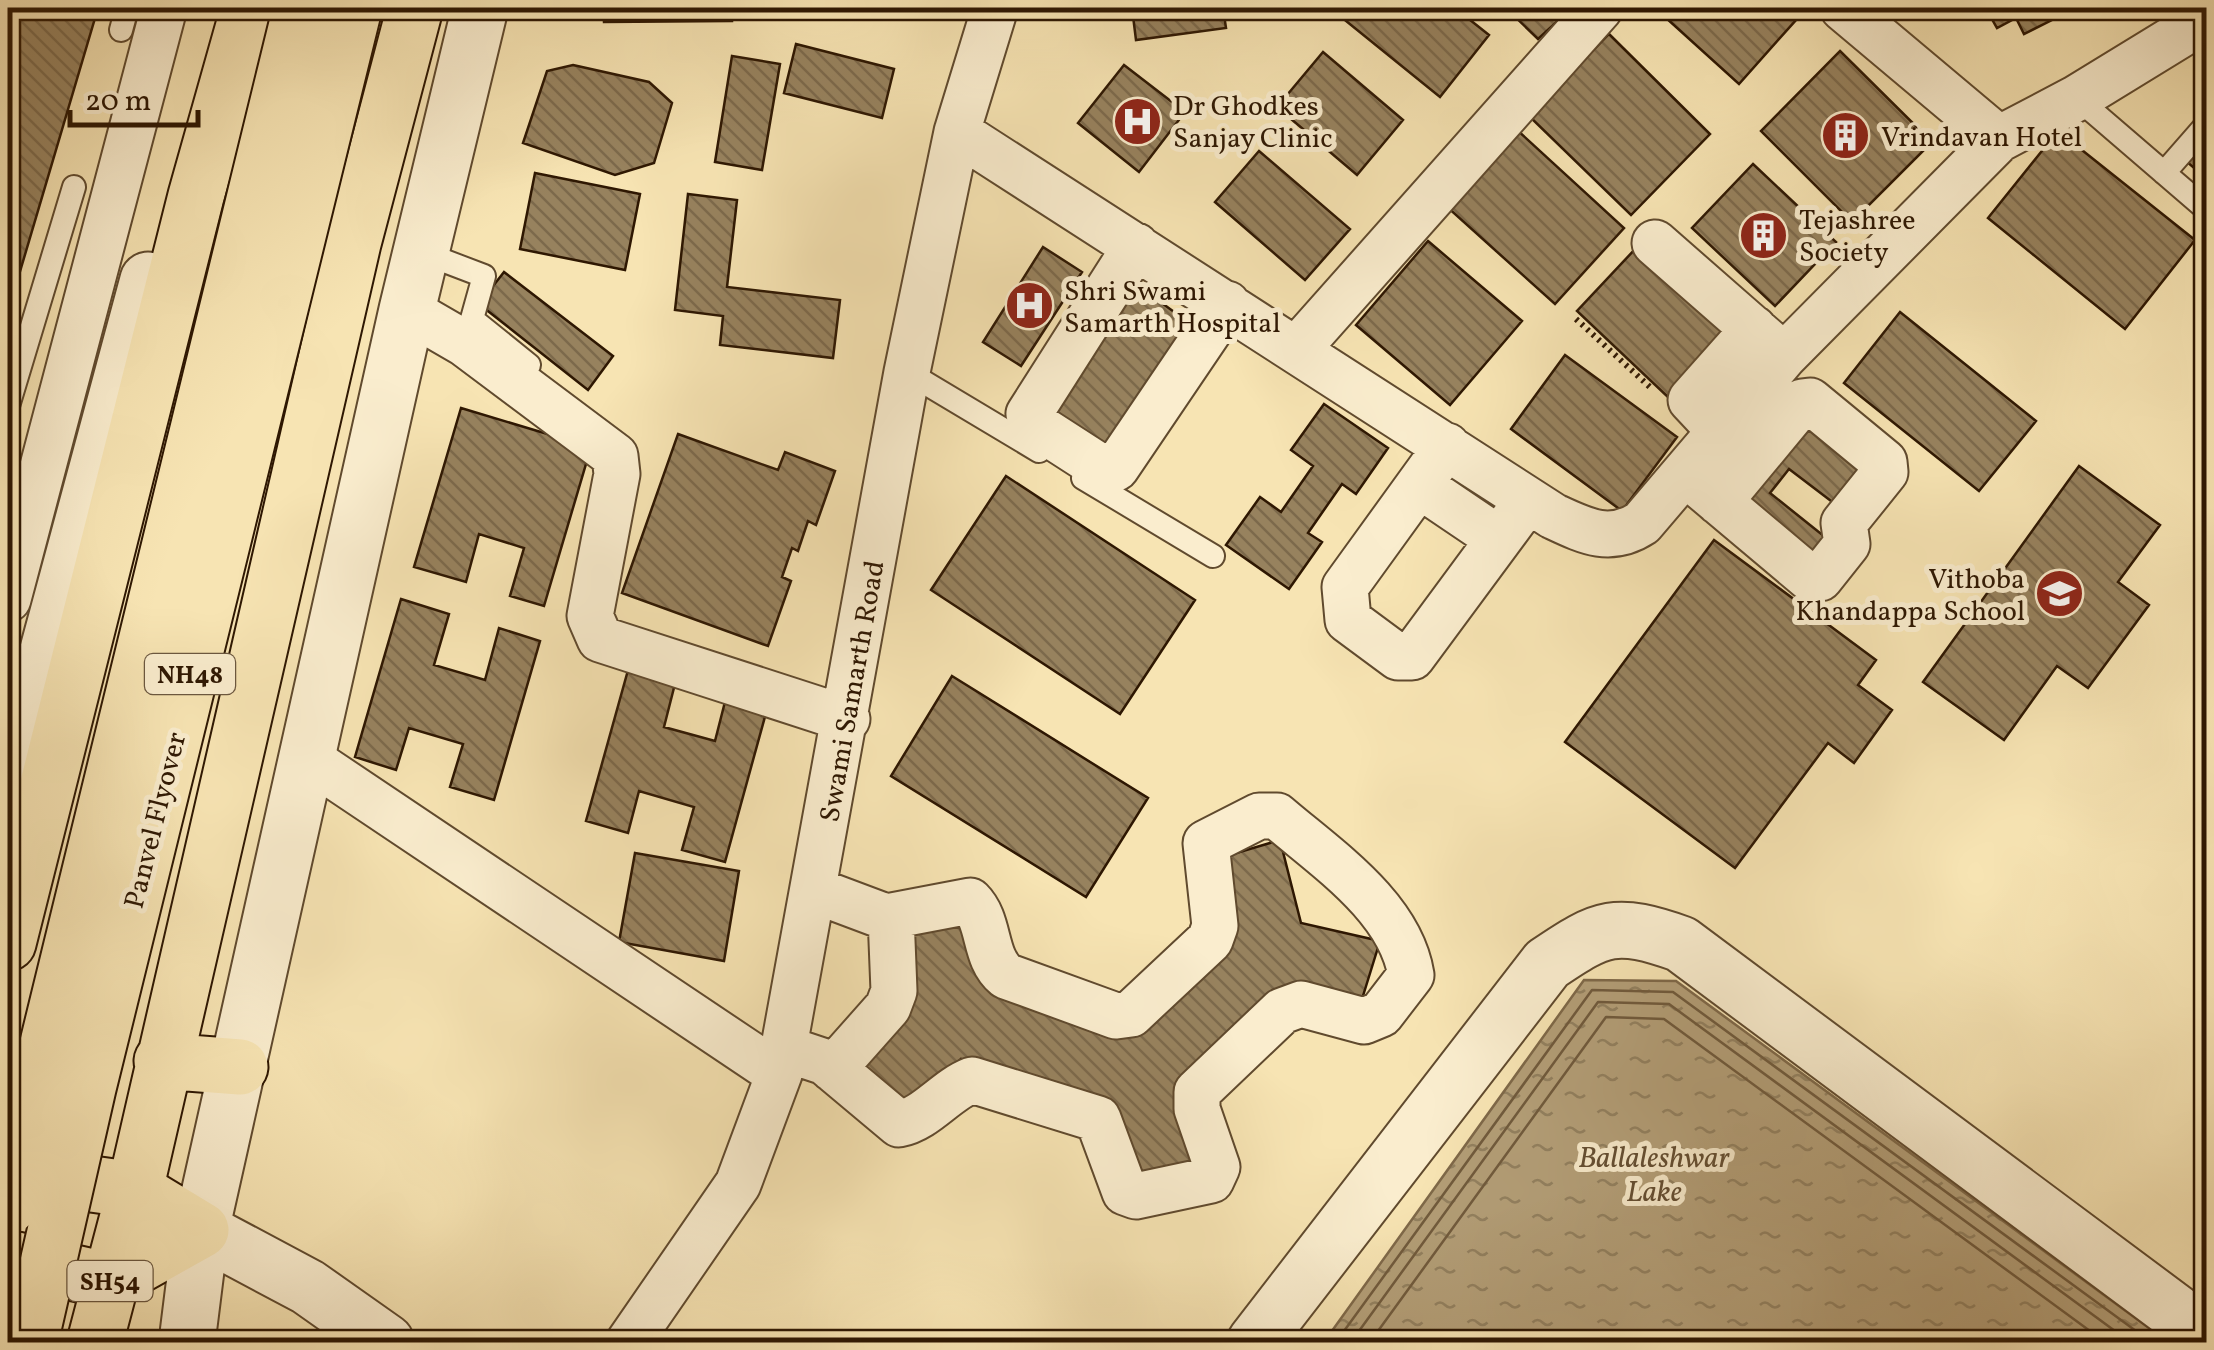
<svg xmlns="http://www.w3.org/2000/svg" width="2214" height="1350" font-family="Vollkorn,serif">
  <defs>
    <pattern id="water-ripples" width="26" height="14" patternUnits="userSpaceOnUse" patternTransform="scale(2.5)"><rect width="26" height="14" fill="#b39e77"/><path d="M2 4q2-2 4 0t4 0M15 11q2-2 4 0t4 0" fill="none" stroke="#92805f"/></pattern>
    <pattern id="building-back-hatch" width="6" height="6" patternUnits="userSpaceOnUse" patternTransform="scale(2.5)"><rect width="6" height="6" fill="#97825e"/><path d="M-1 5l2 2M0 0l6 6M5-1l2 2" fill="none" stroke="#7c694b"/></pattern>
  </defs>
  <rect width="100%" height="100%" fill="#f7e4b3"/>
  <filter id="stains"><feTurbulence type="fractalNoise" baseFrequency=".002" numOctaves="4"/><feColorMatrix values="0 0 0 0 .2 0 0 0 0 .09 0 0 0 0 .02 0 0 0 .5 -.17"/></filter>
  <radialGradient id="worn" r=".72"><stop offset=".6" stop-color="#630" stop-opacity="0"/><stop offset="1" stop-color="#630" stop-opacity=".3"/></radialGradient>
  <path fill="url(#water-ripples)" stroke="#7e6848" stroke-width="2.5" d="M1584 980 1676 981 2168 1342H1324Z"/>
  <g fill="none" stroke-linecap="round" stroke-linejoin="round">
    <path stroke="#705a3c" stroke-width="2.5" d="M1336 1342 1592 990 1673 992 2151 1342
      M1351 1342 1598 1002 1669 1004 2130 1342
      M1370 1342 1606 1017 1664 1019 2105 1342"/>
  </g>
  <path fill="url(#building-back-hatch)" stroke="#2e1702" stroke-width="2.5" d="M8 8H98L8 312Z
    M603 8H732V21L604 22Z
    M1132 8H1223L1226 28 1136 40Z
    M1330 8H1455L1489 35 1440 97Z
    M1506 8H1572L1538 39Z
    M1655 8H1782L1796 20 1739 84Z
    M1997 8H2051L2056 18 2024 34 2016 18 1997 28 1988 12Z
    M1609 34 1710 134 1631 215 1529 116Z
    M796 44 894 69 882 118 784 93Z
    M1840 51 1932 142 1852 222 1761 131Z
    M1323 52 1403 120 1357 175 1277 107Z
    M732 56 780 64 762 170 715 162Z
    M573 65 649 82 672 103 654 163 615 175 523 143 547 71Z
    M1124 65 1185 112 1139 172 1078 123Z
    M1516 129 1624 228 1555 304 1446 206Z
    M2058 131 2195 240 2125 329 1988 218Z
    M2206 141V178L2187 162Z
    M1259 151 1350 229 1305 280 1215 202Z
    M1753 164 1836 242 1775 306 1692 228Z
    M535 173 640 194 625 270 520 249Z
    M688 194 737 200 727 287 840 300 833 358 720 345 723 316 675 310Z
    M1428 241 1522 321 1450 405 1356 325Z
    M1043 247 1082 272 1021 366 983 342Z
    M1637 247 1731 335 1670 399 1577 311Z
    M504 272 613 356 588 390 479 304Z
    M1126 277 1199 330 1110 463 1035 416Z
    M1900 312 2036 421 1979 491 1844 383Z
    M1565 355 1677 437 1622 511 1511 429Z
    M1324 404 1388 448 1356 494 1342 484 1308 533 1322 542 1289 589 1226 545 1260 497 1281 512 1313 466 1291 450Z
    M1805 405 1872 457 1835 504 1789 469 1770 493 1835 545 1815 571 1728 503Z
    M461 408 591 447 544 606 510 596 524 548 479 534 466 582 414 567Z
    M678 434 778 470 785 452 835 471 816 525 808 521 798 551 792 548 782 577 791 581 768 646 622 593Z
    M2079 466 2160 525 2118 582 2149 605 2088 688 2057 666 2004 740 1923 682Z
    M1006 476 1195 600 1120 714 931 590Z
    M1714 540 1876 660 1858 685 1892 710 1854 763 1828 743 1735 868 1565 742Z
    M401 599 449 614 434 665 485 680 499 628 540 641 494 800 450 787 463 744 409 728 396 770 355 757Z
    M630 663 677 676 664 727 715 741 728 690 769 702 725 862 682 850 694 807 639 791 628 833 586 821Z
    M952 676 1148 798 1086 897 891 776Z
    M1280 840 1301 923 1380 941 1358 1012 1285 987 1181 1090 1205 1166 1135 1187 1108 1102 961 1059 903 1115 852 1061 914 1001 897 927 970 910 990 991 1128 1030 1232 937 1216 859Z
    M635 853 739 871 724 961 619 942Z"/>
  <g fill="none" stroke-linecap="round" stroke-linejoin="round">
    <defs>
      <path id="service" d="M121 30 127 8
        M2077 98 2206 209
        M2164 173 2206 125
        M421 252 484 276 472 319 529 365
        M907 372 1039 451
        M8 406 74 187
        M8 470 38 480
        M1083 478 1213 556"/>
      <path id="minor" d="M1843 8 1999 139
        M957 132 1553 516C1585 531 1610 544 1642 523L1784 356 1999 139 2077 98 2206 19
        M1655 243 1784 356
        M1136 246 1029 414 1032 423 1108 472 1116 468 1227 304
        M407 310 464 343 615 456 617 474 590 616 600 639 847 719
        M1298 348 1600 8
        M1720 431 1691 400 1754 329
        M1447 446 1345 587 1348 620 1398 657H1412L1528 500
        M1685 473 1811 579 1820 578 1847 544 1844 523 1885 472 1884 462 1810 401 1802 402 1719 502
        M1419 485 1499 539
        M8 599 164 8
        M309 759 779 1074
        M783 1048 825 1062 899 1124C926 1119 946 1090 972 1080L1098 1119 1125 1192 1136 1196 1211 1180 1217 1167 1197 1109V1092L1282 1011 1301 1004 1364 1021 1381 1014 1411 975C1400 907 1327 859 1277 816H1259L1206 843 1215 926 1210 940 1131 1014 1116 1016 1006 976C983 957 991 922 970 901L886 917 814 890
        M833 1069 888 1007 894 991 891 916
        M629 1342 738 1184 779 1074 907 372 957 132 995 8"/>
      <path id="tertiary" d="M8 798 148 280
        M201 1230 308 1287 386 1342
        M187 1342 201 1230 407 310 480 8
        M1255 1342 1547 964C1603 926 1615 921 1681 944L2206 1335"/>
      <path id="primary" d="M8 1258 110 1281 201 1230 135 1190 20 1174"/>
      <path id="trunk" d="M8 943 196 196 249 8
        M162 1061 240 1067
        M95 1342 135 1190 353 243 415 8"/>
    </defs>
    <use href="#service" stroke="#604a2e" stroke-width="26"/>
    <use href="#minor" stroke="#604a2e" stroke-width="49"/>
    <use href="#tertiary" stroke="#604a2e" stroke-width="59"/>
    <use href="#primary" stroke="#2e1702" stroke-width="59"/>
    <use href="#trunk" stroke="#2e1702" stroke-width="59"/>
    <path stroke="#2e1702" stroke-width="6" stroke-dasharray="2.5 5" stroke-linecap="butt" d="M1576 319 1652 389"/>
    <use href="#service" stroke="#faedce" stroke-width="22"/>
    <use href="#minor" stroke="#faedce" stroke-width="45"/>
    <use href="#tertiary" stroke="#faedce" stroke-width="55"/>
    <use href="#primary" stroke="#f7e4b3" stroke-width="55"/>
    <use href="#trunk" stroke="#f7e4b3" stroke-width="55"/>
    <defs>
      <path id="trunk-bridge" d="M8 1207 301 8
        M30 1342 88 1088 354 8"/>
    </defs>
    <use href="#trunk-bridge" stroke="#2e1702" stroke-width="59" stroke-linecap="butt"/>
    <use href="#trunk-bridge" stroke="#f7e4b3" stroke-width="55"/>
  </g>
  <defs>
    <symbol id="hospital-disc" viewBox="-11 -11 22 22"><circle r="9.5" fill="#8f2418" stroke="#faedce"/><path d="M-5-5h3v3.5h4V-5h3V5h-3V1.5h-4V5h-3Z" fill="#fff"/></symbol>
    <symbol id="building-disc" viewBox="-11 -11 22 22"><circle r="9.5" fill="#8f2418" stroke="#faedce"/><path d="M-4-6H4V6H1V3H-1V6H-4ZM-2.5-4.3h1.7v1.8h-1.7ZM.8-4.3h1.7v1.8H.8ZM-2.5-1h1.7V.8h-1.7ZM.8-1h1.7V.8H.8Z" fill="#fff"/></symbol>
    <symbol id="school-disc" viewBox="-11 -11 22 22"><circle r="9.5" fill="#8f2418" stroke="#faedce"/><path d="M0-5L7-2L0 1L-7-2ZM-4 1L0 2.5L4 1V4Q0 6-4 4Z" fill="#fff"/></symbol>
  </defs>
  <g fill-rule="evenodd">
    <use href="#hospital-disc" x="1110" y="94" width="55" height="55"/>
    <use href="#building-disc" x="1818" y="108" width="55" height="55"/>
    <use href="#building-disc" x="1736" y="208" width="55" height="55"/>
    <use href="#hospital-disc" x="1002" y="278" width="55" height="55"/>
    <use href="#school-disc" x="2032" y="566" width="55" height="55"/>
  </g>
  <g text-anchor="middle" stroke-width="10" stroke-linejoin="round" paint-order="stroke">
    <g fill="#faedce" stroke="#6b573f" stroke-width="2.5">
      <rect x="145" y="654" width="90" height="40" rx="8"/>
      <rect x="67.5" y="1261" width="85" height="40" rx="8"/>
    </g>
    <g font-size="25" font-weight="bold" fill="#2e1702">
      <text x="190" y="683">NH48</text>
      <text x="110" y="1290">SH54</text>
    </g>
    <g font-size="28" fill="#2e1702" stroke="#faedce" text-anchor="start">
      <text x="1173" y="115">Dr Ghodkes<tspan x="1173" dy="32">Sanjay Clinic</tspan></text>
      <text x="1881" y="146">Vrindavan Hotel</text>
      <text x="1799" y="229">Tejashree<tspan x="1799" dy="32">Society</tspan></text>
      <text x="1064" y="300">Shri Swami<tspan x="1064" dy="32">Samarth Hospital</tspan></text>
      <text x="2025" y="588" text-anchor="end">Vithoba<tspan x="2025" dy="32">Khandappa School</tspan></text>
    </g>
    <g font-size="28" fill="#2e1702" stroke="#faedce">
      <text transform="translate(851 691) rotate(-80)" y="10">Swami Samarth Road</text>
      <text transform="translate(154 820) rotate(-76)" y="10">Panvel Flyover</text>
    </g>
    <g font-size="30" font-style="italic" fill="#634d31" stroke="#faedce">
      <text x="1654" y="1167">Ballaleshwar<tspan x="1654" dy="34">Lake</tspan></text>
    </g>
  </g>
  <rect width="2214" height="1350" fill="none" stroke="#f7e4b3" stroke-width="40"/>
  <rect x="10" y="10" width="2194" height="1330" fill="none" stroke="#2e1702" stroke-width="5"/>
  <rect x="20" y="20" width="2174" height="1310" fill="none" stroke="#2e1702" stroke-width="2.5"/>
  <path d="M70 110v15h128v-15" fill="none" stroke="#2e1702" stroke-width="5"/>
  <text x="85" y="110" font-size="30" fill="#2e1702" stroke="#faedce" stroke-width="8" paint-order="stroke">20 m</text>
  <rect width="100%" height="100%" filter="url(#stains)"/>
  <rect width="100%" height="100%" fill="url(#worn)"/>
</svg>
